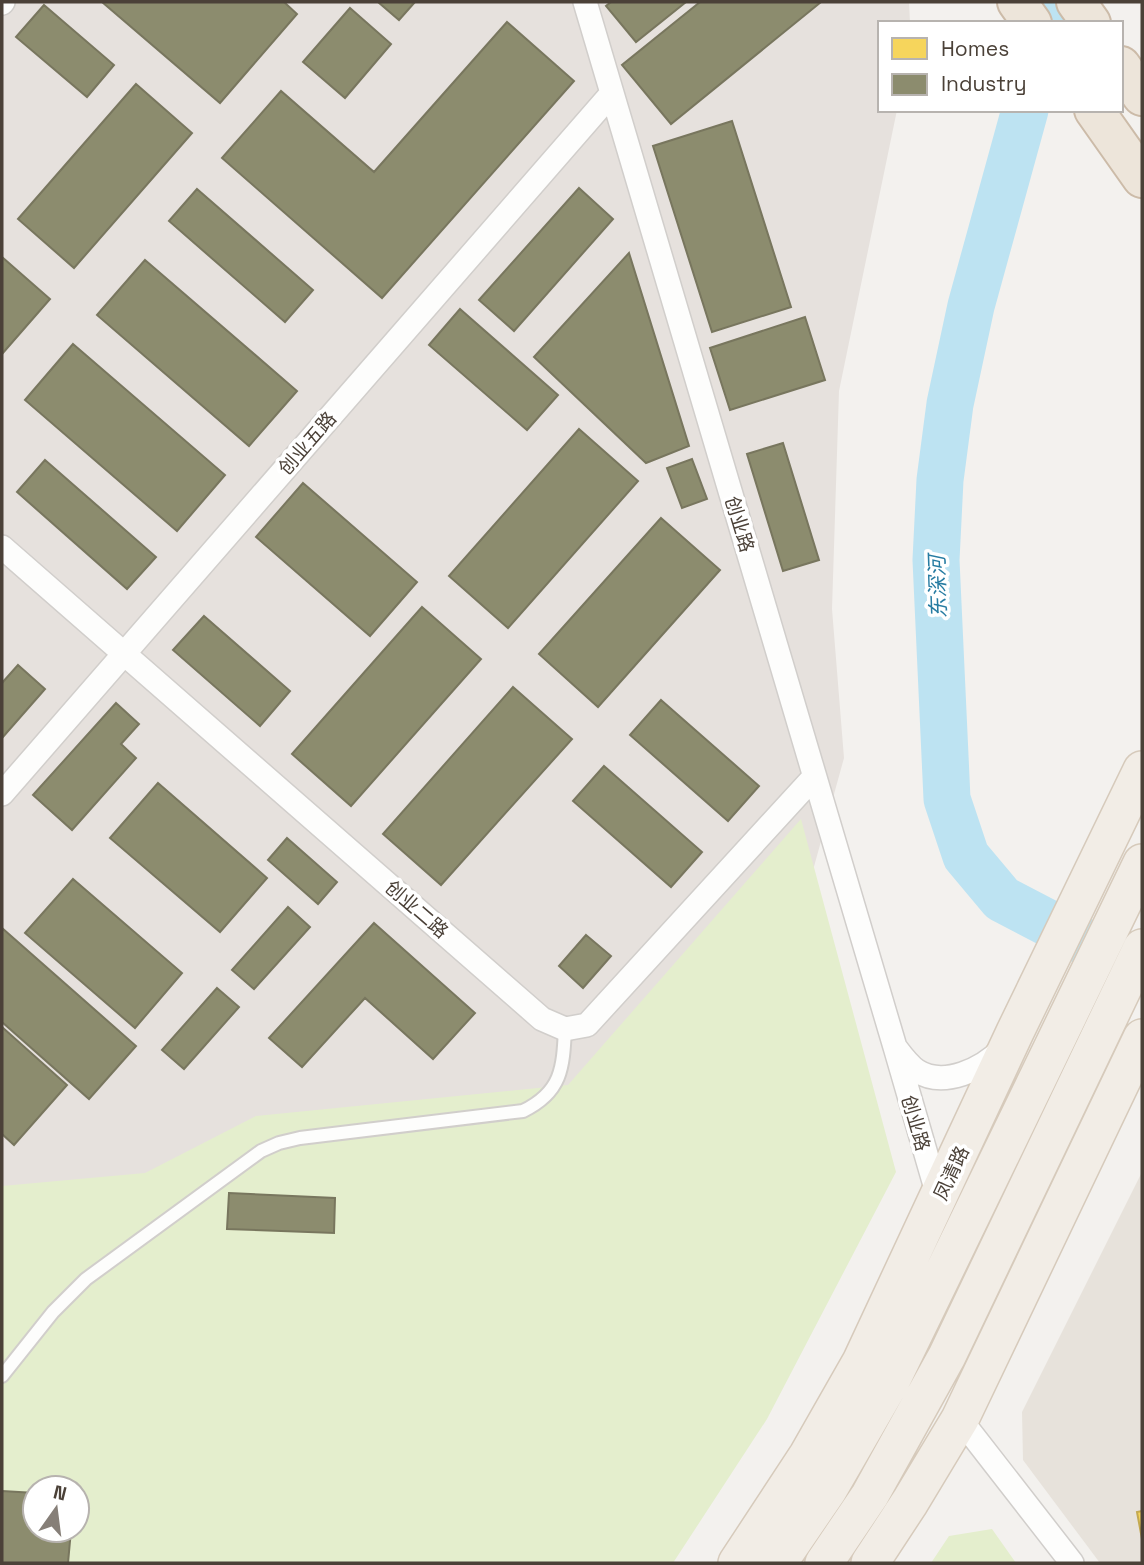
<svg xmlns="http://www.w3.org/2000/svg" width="1144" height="1565" font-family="'Space Grotesk','Noto Sans SC',sans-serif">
  <rect width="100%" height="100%" fill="#f3f1ee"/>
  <path fill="#e7e2db" d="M1142 1172V1563H1100L1023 1460 1022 1412Z"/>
  <path fill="#e6e1dd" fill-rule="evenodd" d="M2 2H909L910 23H880V110H897L839 391 832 609 844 758 757 1073 572 1340 2 1563ZM35 1488H77V1530H35Z"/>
  <path fill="#e4eecd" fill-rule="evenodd" d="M801 819 896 1172 767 1419 673 1563H2V1186L145 1173 256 1116 568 1085ZM35 1488H77V1530H35Z
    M992 1529 1016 1563H931L949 1536Z"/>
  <path fill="#f6d55c" stroke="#c3a951" stroke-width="2" d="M1142 1511V1539L1137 1512Z"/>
  <path fill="#8c8c6e" stroke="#78765e" stroke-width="2" d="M102 2H284L297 14 220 103Z
    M378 2H415L399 20Z
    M611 2H686L636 42 606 6Z
    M700 2H821L671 124 622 65Z
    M44 5 114 65 87 97 16 37Z
    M350 8 391 44 345 98 303 62Z
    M507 22 574 81 382 298 222 158 281 91 374 172Z
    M136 84 192 133 74 268 18 219Z
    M732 121 791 307 712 332 653 146Z
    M579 188 613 219 514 331 479 300Z
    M197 189 313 290 285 322 169 221Z
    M629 253 689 446 646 463 534 357Z
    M2 257 50 299 2 354Z
    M145 260 297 391 249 446 97 315Z
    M460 309 558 395 527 430 429 345Z
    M805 317 825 380 730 410 710 348Z
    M73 344 225 475 177 531 25 400Z
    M579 429 638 481 508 628 449 576Z
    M783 443 819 560 783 571 747 454Z
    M692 459 707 499 682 508 667 468Z
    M45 460 156 557 127 589 17 492Z
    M303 483 417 582 370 636 256 537Z
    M661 518 720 570 598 707 539 654Z
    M422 607 481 659 351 806 292 754Z
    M204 616 290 691 260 726 173 650Z
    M18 665 45 689 2 738V683Z
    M513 687 572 739 441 885 383 834Z
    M661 700 759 786 728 821 630 735Z
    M116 703 139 724 121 744 136 758 72 830 33 795Z
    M604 766 702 852 671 887 573 801Z
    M158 783 267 878 220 932 110 838Z
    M287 838 337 882 318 904 268 860Z
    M73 879 182 973 135 1028 25 933Z
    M288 907 310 927 254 989 232 970Z
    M374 923 475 1013 433 1059 365 998 302 1067 269 1038Z
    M2 928 136 1046 89 1099 2 1022Z
    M586 935 611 956 583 988 559 966Z
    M217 988 239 1007 184 1069 162 1050Z
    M2 1027 67 1085 14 1145 2 1134Z
    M229 1193 335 1198 334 1233 227 1229Z
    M2 1491 35 1493V1530H71L68 1563H2Z"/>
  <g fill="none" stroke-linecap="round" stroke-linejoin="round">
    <path stroke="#bde3f2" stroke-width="47" d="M1048 23 1054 2
      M1025 110 971 306 950 404 940 480 936 560 947 799 966 856 1002 899 1142 972"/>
    <defs>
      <path id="lane" d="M2 1376 53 1312 86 1279 261 1151 279 1143 300 1138 523 1111C562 1092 563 1068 565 1029"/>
      <path id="street" d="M585 2 895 1047
        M2 3 3 2
        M2 547 542 1019 565 1029 587 1025 814 777
        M2 794 612 93
        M939 1199 895 1047C901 1055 908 1065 917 1071 944 1088 983 1069 1002 1049
        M960 1419 1072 1563"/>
      <path id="primary" d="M737 1563 808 1455 861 1362 1015 1032 1142 770
        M778 1563 828 1490 891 1381 1142 863
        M824 1563 870 1495 947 1356 1142 948
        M870 1563 910 1502 960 1419 1142 1038"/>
      <path id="highway" d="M1017 2 1032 23
        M1076 2 1091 23
        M1121 66 1142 96
        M1094 110 1142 178"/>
    </defs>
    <use href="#lane" stroke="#d1cecb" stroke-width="16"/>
    <use href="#street" stroke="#d1cecb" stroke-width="26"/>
    <use href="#primary" stroke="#d6cabb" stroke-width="40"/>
    <use href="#highway" stroke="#ccbba8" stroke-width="42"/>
    <use href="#lane" stroke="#fdfdfc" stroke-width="12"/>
    <use href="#street" stroke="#fdfdfc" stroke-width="23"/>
    <use href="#primary" stroke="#f2ede6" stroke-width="37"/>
    <use href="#highway" stroke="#ede5da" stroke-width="38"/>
  </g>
  <g text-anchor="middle" stroke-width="7" stroke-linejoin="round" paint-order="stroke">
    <g font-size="19" fill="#4b4138" stroke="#fff">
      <text transform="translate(307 443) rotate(-49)" y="7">创业五路</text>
      <text transform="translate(740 524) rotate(73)" y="7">创业路</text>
      <text transform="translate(417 909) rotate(41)" y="7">创业二路</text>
      <text transform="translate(916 1123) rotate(74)" y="7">创业路</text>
      <text transform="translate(951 1173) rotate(-65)" y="7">凤清路</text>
    </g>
    <g font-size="21" font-style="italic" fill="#277ca2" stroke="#fff">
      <text transform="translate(938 587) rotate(-92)" y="7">东深河</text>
    </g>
  </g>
  <rect width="1144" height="1565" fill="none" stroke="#4b4138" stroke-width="7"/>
  <rect x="878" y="21" width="245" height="91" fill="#ffffff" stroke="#b7b3af" stroke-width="2"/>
  <rect x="892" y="38" width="35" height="21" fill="#f6d55c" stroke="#b7b3af" stroke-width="2"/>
  <text x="941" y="56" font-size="21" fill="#4b4138">Homes</text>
  <rect x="892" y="74" width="35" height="21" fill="#8c8c6e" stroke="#b7b3af" stroke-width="2"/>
  <text x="941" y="91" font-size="21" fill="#4b4138">Industry</text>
  <g transform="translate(56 1509) rotate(14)"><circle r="33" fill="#ffffff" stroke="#b7b3af" stroke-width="2"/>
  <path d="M0-5L12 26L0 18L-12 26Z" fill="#867f78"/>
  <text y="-10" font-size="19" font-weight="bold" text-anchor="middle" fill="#4b4138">N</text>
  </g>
</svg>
